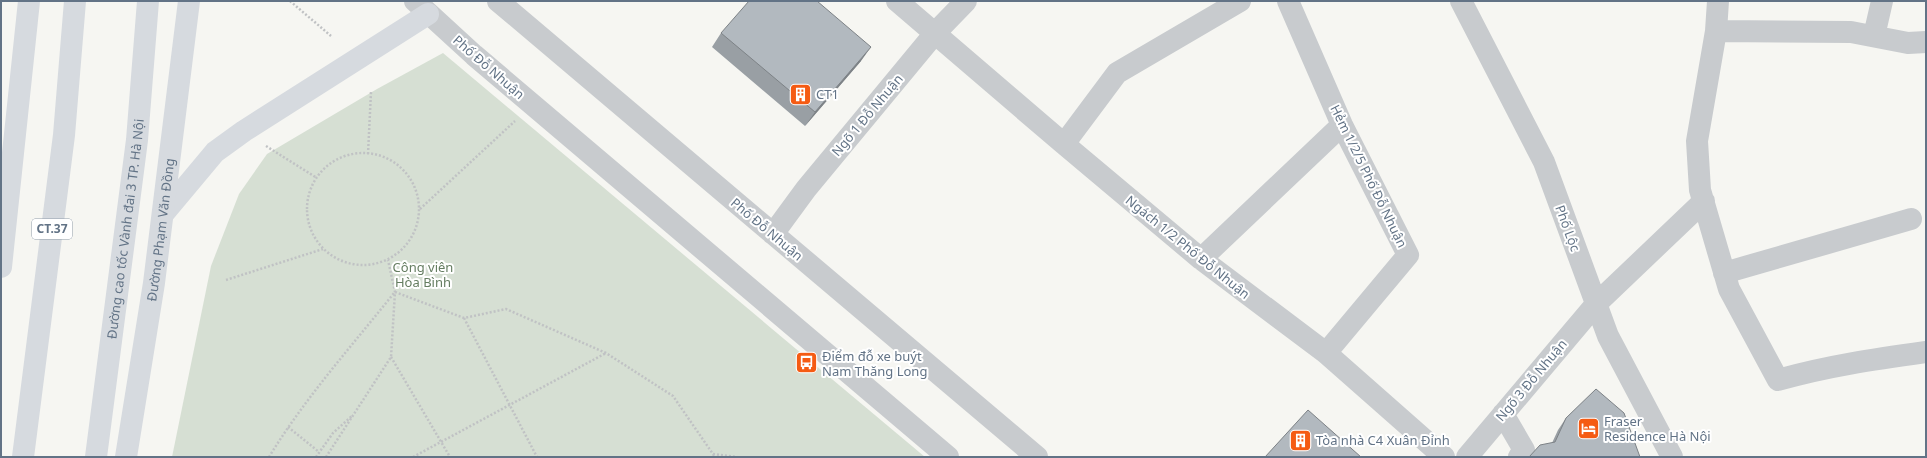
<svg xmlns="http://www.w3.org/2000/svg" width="1927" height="458" font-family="'Noto Sans',sans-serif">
  <rect width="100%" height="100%" fill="#f6f6f2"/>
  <path fill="#d6dfd3" d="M443 53 925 457H172L211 266 239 194 267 154 377 89Z"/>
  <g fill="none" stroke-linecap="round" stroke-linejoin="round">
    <path stroke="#c0c2c4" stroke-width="2.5" stroke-dasharray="2 2" stroke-linecap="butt" d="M290 1 331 36
      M266 146 317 178
      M307 209a56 56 0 1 1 112 0a56 56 0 1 1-112 0Z
      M368 154 371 92
      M420 209 515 121
      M226 280 323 249
      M395 292 464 318 506 309 606 353 673 396 715 457
      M464 318 537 457
      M391 357 450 457
      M288 427 319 452
      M713 454 737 457
      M269 457C305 398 351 347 394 293
      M316 457 333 433 353 415
      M326 457 391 357 395 292 388 260
      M413 457 606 353"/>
    <path stroke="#c8cbce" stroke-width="22" d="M415 1 474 55 948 457
      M498 1 1037 457
      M897 1 1064 144 1201 259 1326 353 1444 457
      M1288 1 1342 125 1408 255 1326 353
      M1461 1 1544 162 1608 336 1672 457
      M1718 1 1716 31 1697 141 1700 190 1729 289 1778 380C1827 366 1876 359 1926 352
      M1716 31 1851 32 1908 43 1926 42
      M1874 36 1882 1
      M1064 144 1117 73 1240 1
      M773 234 806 189 936 32 966 1
      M1201 259 1342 125
      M1724 273 1911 219
      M1503 414 1524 450 1519 457
      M1467 457 1596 304 1704 201"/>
    <g stroke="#d6dadf" stroke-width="22">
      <path d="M164 213 215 152 244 131 428 14"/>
      <path d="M1 267 29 1"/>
      <path id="s1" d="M126 457 154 283 189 1"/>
    </g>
    <g stroke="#d6dadf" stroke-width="22">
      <path d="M23 457 64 135 75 1"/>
      <path id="s2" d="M96 457 137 140 148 1"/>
    </g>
  </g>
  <path fill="#999fa4" d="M721 33 861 61 805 126 712 47Z
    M1566 418 1640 457 1552 443 1558 430Z"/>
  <path fill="#7d8286" d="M871 47 861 61 805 126 815 112Z"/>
  <path fill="#b2b9bf" stroke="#7d8286" d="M749 1H817L871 47 815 112 721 33Z
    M1596 389 1624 413 1640 457H1529L1540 445 1555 442 1566 418Z
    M1308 410 1361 457H1265Z"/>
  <defs>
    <symbol id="building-square" viewBox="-11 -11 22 22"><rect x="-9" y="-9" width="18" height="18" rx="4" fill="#f55b13" stroke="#fff"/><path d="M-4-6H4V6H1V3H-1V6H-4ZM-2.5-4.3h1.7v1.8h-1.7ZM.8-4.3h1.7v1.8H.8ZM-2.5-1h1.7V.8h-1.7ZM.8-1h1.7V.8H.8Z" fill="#fff"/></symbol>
    <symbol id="bus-square" viewBox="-11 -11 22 22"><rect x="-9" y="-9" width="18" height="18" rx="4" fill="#f55b13" stroke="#fff"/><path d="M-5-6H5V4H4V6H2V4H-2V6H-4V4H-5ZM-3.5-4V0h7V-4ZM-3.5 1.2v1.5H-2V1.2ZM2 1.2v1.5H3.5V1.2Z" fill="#fff"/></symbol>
    <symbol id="hotel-square" viewBox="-11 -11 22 22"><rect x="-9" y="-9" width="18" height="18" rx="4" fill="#f55b13" stroke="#fff"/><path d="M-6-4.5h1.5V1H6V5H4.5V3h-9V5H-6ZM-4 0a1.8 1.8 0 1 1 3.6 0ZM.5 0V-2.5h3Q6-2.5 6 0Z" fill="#fff"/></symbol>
  </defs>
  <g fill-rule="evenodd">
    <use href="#building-square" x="788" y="82" width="25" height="25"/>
    <use href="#bus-square" x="794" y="350" width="25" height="25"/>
    <use href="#hotel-square" x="1576" y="416" width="25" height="25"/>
    <use href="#building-square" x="1288" y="428" width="25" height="25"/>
  </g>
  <g text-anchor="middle" stroke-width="4" stroke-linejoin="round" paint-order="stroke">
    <rect fill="#fff" stroke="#919daa" stroke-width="1" x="32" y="219" width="40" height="20" rx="3"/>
    <g font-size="12" font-weight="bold" fill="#627386">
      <text x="52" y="233">CT.37</text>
    </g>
    <g font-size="13" fill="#627386" stroke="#fff">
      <text transform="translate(489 67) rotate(41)" y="5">Phố Đỗ Nhuận</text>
      <text transform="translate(867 115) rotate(-50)" y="5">Ngõ 1 Đỗ Nhuận</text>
      <text transform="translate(1369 176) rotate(64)" y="5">Hẻm 1/2/5 Phố Đỗ Nhuận</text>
      <text transform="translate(1568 228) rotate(70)" y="5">Phố Lộc</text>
      <text dy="5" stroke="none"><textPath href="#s2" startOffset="230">Đường cao tốc Vành đai 3 TP. Hà Nội</textPath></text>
      <text dy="5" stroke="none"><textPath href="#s1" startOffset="230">Đường Phạm Văn Đồng</textPath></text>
      <text transform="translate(767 229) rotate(40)" y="5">Phố Đỗ Nhuận</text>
      <text transform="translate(1188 247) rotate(39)" y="5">Ngách 1/2 Phố Đỗ Nhuận</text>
      <text transform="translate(1531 380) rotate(-50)" y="5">Ngõ 3 Đỗ Nhuận</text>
    </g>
    <g font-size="13" fill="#627386" stroke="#fff" text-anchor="start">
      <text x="816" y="99">CT1</text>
      <text x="822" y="361">Điểm đỗ xe buýt<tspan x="822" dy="15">Nam Thăng Long</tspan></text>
      <text x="1604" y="426">Fraser<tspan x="1604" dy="15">Residence Hà Nội</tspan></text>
      <text x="1316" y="445">Tòa nhà C4 Xuân Đỉnh</text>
    </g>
    <g font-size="13" fill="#657d61" stroke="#fff">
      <text x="423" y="272">Công viên<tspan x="423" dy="15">Hòa Bình</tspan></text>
    </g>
  </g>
  <rect width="1927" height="458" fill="none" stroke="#627386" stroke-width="4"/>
</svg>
